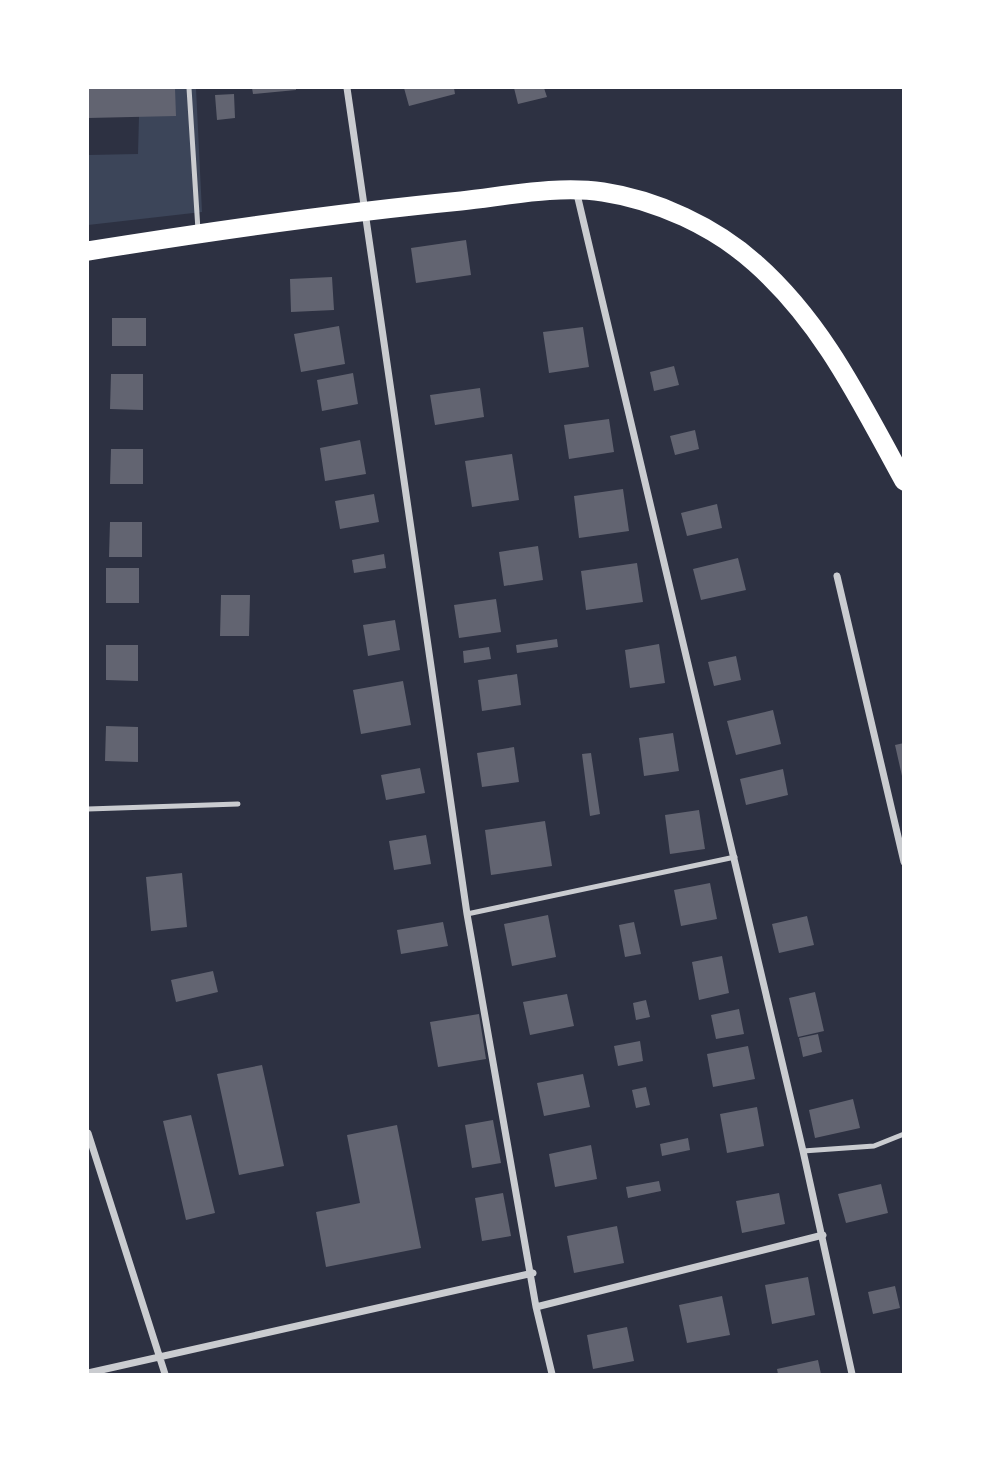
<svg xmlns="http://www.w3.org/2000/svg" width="991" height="1462" font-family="'PT Sans',sans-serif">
  <rect width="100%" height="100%" fill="#2d3142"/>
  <path fill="#3c4559" d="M175 88H196L202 212 88 225V155L138 154 139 116H175Z"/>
  <path fill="#626471" d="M88 88H175L176 116 88 118Z
    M252 88H296V90L253 94Z
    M404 88H454L455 94 409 106Z
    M514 88H544L547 97 518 104Z
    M234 94 235 118 217 120 215 95Z
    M466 240 471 275 416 283 411 248Z
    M332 277 334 310 291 312 290 279Z
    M112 318H146V346H112Z
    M339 326 345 364 301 372 294 334Z
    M583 327 589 367 549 373 543 332Z
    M674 366 679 385 654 391 650 372Z
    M353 373 358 404 322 411 317 380Z
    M111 374H143V410L110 409Z
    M480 388 484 417 435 425 430 395Z
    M609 419 614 452 569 459 564 425Z
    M695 430 699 449 675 455 670 436Z
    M360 440 366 474 325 481 320 448Z
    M111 449H143V484H110Z
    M512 454 519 500 472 507 465 461Z
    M623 489 629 531 579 538 574 496Z
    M374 494 379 522 340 529 335 501Z
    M717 504 722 528 687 536 681 513Z
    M110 522H142V557H109Z
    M538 546 543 580 504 586 499 552Z
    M384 554 386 568 354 573 352 560Z
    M738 558 746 590 701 600 693 569Z
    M637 563 643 602 586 610 581 571Z
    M106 568H139V603H106Z
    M221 595H250L249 636H220Z
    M496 599 501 632 459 638 454 605Z
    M395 620 400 650 368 656 363 625Z
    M557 639 558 647 517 653 516 645Z
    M659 644 665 683 630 688 625 650Z
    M106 645H138V681L106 680Z
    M489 647 491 659 464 663 463 651Z
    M736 656 741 680 714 686 708 662Z
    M517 674 521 705 482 711 478 680Z
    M403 681 411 725 361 734 353 690Z
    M773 710 781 744 736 755 727 721Z
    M106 726 138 727V762L105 761Z
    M673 733 679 771 644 776 639 738Z
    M904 743V776H902L895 745Z
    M514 747 519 782 482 787 477 753Z
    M591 753 600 814 590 816 582 754Z
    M420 768 425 793 386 800 381 775Z
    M783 769 788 795 746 805 740 779Z
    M699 810 705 849 670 854 665 815Z
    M545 821 552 866 491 875 485 830Z
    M426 835 431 864 394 870 389 841Z
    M182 873 187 927 151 931 146 877Z
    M710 883 717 919 681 926 674 890Z
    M548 915 556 957 512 966 504 924Z
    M807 916 814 945 779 953 772 924Z
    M443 922 448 946 401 954 397 930Z
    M634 922 641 954 625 957 619 925Z
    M722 956 729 993 699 1000 692 962Z
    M213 971 218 992 176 1002 171 980Z
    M815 992 824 1031 798 1037 789 998Z
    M567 994 574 1026 530 1035 523 1002Z
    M646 1000 650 1017 636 1020 633 1003Z
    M739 1009 744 1034 716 1039 711 1015Z
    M479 1014 486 1059 438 1067 430 1022Z
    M818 1034 822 1052 803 1057 799 1038Z
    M640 1041 643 1061 618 1066 614 1046Z
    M748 1046 755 1079 713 1087 707 1054Z
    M262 1065 284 1166 239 1175 217 1074Z
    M583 1074 590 1107 544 1116 537 1083Z
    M646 1087 650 1105 636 1108 632 1090Z
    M853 1099 860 1128 815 1138 809 1110Z
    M757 1107 764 1146 727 1153 720 1114Z
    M191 1115 215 1213 186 1220 163 1121Z
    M493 1120 501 1163 472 1168 465 1125Z
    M397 1125 421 1248 326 1267 316 1212 360 1203 347 1135Z
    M688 1138 690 1150 662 1156 660 1144Z
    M591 1145 597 1179 555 1187 549 1154Z
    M659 1181 661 1191 628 1198 626 1187Z
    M881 1184 888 1213 846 1223 838 1194Z
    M503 1193 511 1236 482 1241 475 1198Z
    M779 1193 785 1224 742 1233 736 1201Z
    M617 1226 624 1263 574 1273 567 1236Z
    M808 1277 815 1315 772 1324 765 1285Z
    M895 1286 900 1308 873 1314 868 1292Z
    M722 1296 730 1335 687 1343 679 1305Z
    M627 1327 634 1361 593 1369 587 1335Z
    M818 1360 821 1374H778L777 1369Z"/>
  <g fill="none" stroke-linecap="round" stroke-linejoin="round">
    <path stroke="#caccd0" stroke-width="5" d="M189 88 198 230
      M88 809 238 804
      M467 914 735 857
      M803 1151 874 1146 904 1134"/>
    <path stroke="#caccd0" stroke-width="7" d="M347 88 467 914 536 1307 552 1374
      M576 190 803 1151 852 1374
      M837 576 904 862
      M88 1133 165 1374
      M536 1307 823 1235
      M88 1373 533 1273"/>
    <path stroke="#fff" stroke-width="19" d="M88 251C212 231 336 213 461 201 507 196 557 185 603 192 657 200 715 227 755 263 824 324 861 403 904 481"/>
  </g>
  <rect width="991" height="1462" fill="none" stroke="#ffffff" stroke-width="178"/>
</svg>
